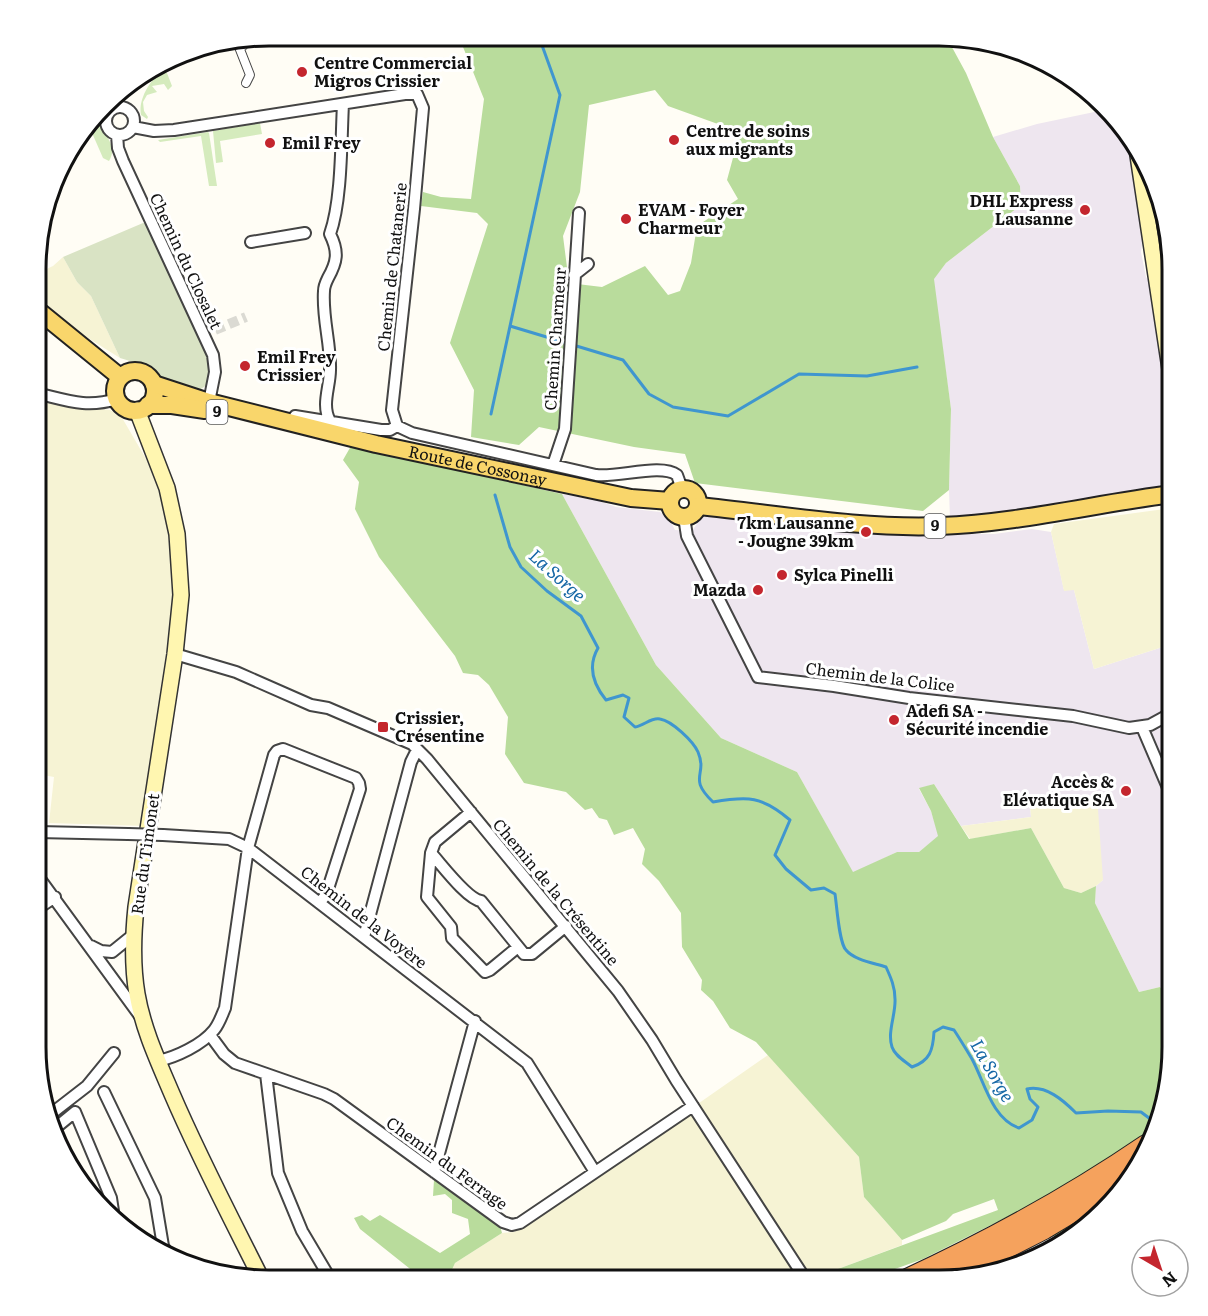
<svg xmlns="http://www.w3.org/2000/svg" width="1208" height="1316" font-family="Literata,serif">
  <rect width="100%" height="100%" fill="#fffdf5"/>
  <path fill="#eee6ef" d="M1099 111H1102L1130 137 1144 231 1141 252 1146 277 1150 282 1169 417 1166 418 1172 451V479L1159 485V488L1025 511 950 519 949 490 951 409 933 279 946 263 1021 205 1020 186 993 137 1037 124Z
    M562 494 597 500 616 507 660 512 670 520 675 530 692 531 701 518 709 515 872 533 994 534 1032 529 1051 532 1064 590H1074L1094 669 1172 644V1004L1160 987 1139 992 1095 903 1096 886 1103 880 1030 804 1031 817 961 826 934 784 919 789 931 811 939 836 919 852H897L853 873 797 772 721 738 656 665Z"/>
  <path fill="#f6f3d4" d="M1165 223 1172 255V325L1164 270Z
    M63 257 77 282 91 296 120 358 85 336 40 302V272L53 266Z
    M40 402 110 410 121 416 163 488 173 538 178 597 145 826 49 823 54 777 38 774V746L46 716 38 712Z
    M1172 508V644L1094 669 1074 590 1064 591 1051 532 1054 524Z
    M1097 795 1103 880 1096 886 1081 893 1064 888 1031 828 970 839 961 826 1031 817 1030 804Z
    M768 1055 859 1157 864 1197 902 1240V1245L827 1273 830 1280H455L450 1274 455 1263 502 1233 514 1232Z"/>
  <path fill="#d5ebbd" d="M162 72 167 73 172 86 168 90 164 84 152 86 157 92 147 95 143 102 144 111 148 117 147 119 141 115C138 100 150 79 162 72Z
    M99 114C101 119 101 124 103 128 108 140 117 148 109 161L103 158 89 126 96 123 95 119Z
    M260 123 262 134 220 141 223 162 216 163 213 131Z
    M208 132 209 133 217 186H209L201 136 160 142 158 140Z"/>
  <path fill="#b9dc9c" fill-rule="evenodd" d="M459 37 947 38 966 73 993 137 1020 186 1021 205 946 263 934 279 951 409 949 490 923 511 695 483 685 454 634 447 539 427 519 445 471 437 474 390 450 343 488 224 477 213 421 206 423 192 441 197 471 199 484 99ZM655 90 668 106 740 132 727 180 738 199 697 226 691 263 680 291 668 295 645 266 602 287 569 283 563 236 580 192 589 105Z
    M351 446 562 494 656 665 721 738 797 772 853 872 897 852H919L938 836 931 811 919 788 934 784 969 839 1031 828 1064 888 1081 893 1096 886 1095 903 1139 992 1160 987 1172 1004V1061L1141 1164 1068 1241 1060 1245 1033 1204 923 1259 864 1280H830L827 1273 998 1210 994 1199 953 1214 946 1221 902 1240 864 1197 859 1157 756 1042 730 1028 713 1001 701 990 702 980 682 947 681 913 659 881 642 864 645 849 633 828 614 835 607 820 599 818 592 808 585 810 566 792 524 783 505 754 508 717 489 685 478 675 463 673 455 656 379 557 355 509 359 482 343 460Z
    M434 1180 500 1226 502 1233 455 1263 450 1274 455 1280H424L360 1229 354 1218 362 1215 370 1221 380 1215 440 1253 470 1234 468 1219 452 1213V1200L445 1194 433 1196Z"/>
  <path fill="#d9e3c4" d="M143 223 148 224 208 355 210 373 207 385 198 391 161 380 150 367 120 358 91 296 77 282 63 257Z"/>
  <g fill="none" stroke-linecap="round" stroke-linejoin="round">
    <path stroke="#3f96cf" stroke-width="3" d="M510 326 623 360 649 394 673 407 728 416 799 374 867 376 917 367
      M491 414 560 95 539 37
      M495 495 510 547 521 567 547 591 581 616 598 648C587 667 593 684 606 700L623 695 629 698 624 717 635 727C644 726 651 717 660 719 672 721 693 741 698 752 708 776 687 777 713 802 748 796 762 796 790 820L775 855 786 869 811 890 824 888 835 894C837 907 839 943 846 950 854 960 874 963 886 967 891 978 895 987 895 999 896 1014 887 1032 892 1047 895 1056 905 1061 912 1067 930 1061 933 1050 934 1032L943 1027 954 1030C960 1039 966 1049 972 1059 984 1081 992 1119 1019 1128L1032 1120 1038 1107 1030 1099 1027 1089C1046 1085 1063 1100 1076 1113L1108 1111 1141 1112 1153 1121"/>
    <path stroke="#dbdad3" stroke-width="10" stroke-dasharray="10 5" stroke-linecap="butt" d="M215 330 246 317"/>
    <defs>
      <path id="pedestrian" d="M243 46 239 47 250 75 246 83"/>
      <path id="minor" d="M106 121a14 14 0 1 1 28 0a14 14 0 1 1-28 0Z
        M133 127 154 131 174 130 405 94H417L423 108 414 209 392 410 397 426 412 433 596 475C618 478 661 463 677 475L682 489
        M117 135 118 148 123 161 213 355 215 372 209 402
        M251 242 305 233
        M574 275 588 264
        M40 394C69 401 87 408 117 399
        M295 416 381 430H390L397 426
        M330 421C321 405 330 387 330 370 331 344 322 318 324 291 324 286 326 282 328 278 337 262 339 252 330 234 342 200 341 141 343 104
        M553 465 565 429 579 213
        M684 517 687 536 758 677 834 686 909 698 1073 716 1129 728 1150 725 1172 713
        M175 654 236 672 311 705 328 708 412 744 427 759 618 991 652 1040 676 1080 806 1280
        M1142 727 1172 797
        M471 812 435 842 431 853 427 897 451 927 452 938 485 972 490 970 518 947
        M38 832 128 834
        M163 835 229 839 248 848 527 1063 595 1172
        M431 853C442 865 467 899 481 901L524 954H532L566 926
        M37 875 140 1016
        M37 909 55 897
        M364 937 411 762 417 750
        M91 946 101 951 112 952 133 935
        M210 1035 224 1054 235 1063 324 1094 334 1099 503 1222 512 1225 520 1223 693 1106
        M158 1061C176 1057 202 1045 214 1030 219 1024 222 1015 225 1008L248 848 274 755 277 751 283 749 356 778 359 783 360 789 326 895 320 902
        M266 1074 278 1173 302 1231 331 1280
        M104 1092 155 1198 163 1246 167 1253
        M47 1117 87 1086 114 1053
        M53 1130 75 1112 111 1198 113 1211
        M434 1172 475 1021"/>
      <path id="secondary" d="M1137 149 1172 382
        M137 410 167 488 177 534 181 595 175 654 136 907C133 936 132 965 137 994 143 1029 158 1061 172 1094 199 1157 231 1218 262 1280"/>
      <g id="primary">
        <path d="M40 312 120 377"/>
        <circle cx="135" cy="391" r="20"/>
        <path id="s1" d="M154 384 209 402 376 444 631 498 670 501"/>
        <path d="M148 405H172L205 410"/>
        <circle cx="684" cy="503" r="14"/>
        <path d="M698 506C778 514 859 529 940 526 1018 523 1094 504 1172 494"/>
      </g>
      <path id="motorway" d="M905 1280C989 1241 1070 1197 1146 1145
        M944 1280 1044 1229 1124 1181"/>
    </defs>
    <use href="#pedestrian" stroke="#444" stroke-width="10"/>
    <use href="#minor" stroke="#444" stroke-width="14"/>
    <use href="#secondary" stroke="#333" stroke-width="18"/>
    <use href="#primary" stroke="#222" stroke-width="20"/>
    <use href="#motorway" stroke="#222" stroke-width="22"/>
    <use href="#pedestrian" stroke="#fff" stroke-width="8"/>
    <use href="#minor" stroke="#fff" stroke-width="10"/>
    <use href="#secondary" stroke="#fff6b0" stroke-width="15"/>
    <use href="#primary" stroke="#f9d66b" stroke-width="16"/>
    <use href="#motorway" stroke="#f5a25d" stroke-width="20"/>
    <defs>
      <path id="minor-bridge" d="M128 834 163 835"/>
    </defs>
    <use href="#minor-bridge" stroke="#444" stroke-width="14" stroke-linecap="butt"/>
    <use href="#minor-bridge" stroke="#fff" stroke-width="10"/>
  </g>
  <g fill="#c4262e" stroke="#fff" stroke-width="2">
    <circle cx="302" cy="72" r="6"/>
    <circle cx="674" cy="140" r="6"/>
    <circle cx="270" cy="143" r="6"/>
    <circle cx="1085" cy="210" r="6"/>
    <circle cx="626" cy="219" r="6"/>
    <circle cx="245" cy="366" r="6"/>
    <circle cx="866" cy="532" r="6"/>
    <circle cx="782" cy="575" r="6"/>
    <circle cx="758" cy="590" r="6"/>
    <circle cx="894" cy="720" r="6"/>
    <rect x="377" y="721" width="12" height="12" rx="3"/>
    <circle cx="1126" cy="791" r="6"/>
  </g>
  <g text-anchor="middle" stroke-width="6" stroke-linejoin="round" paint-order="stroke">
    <g fill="#fff" stroke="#585858" stroke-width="1.5">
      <rect x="206.5" y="400" width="21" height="24" rx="4.5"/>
      <rect x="924.5" y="514" width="21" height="24" rx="4.5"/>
    </g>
    <g font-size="15" font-weight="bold" fill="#111">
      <text x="217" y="417">9</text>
      <text x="935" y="531">9</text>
    </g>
    <g font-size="16" font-weight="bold" fill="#111" stroke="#fff" text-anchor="start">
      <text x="314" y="69">Centre Commercial<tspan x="314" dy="18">Migros Crissier</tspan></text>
      <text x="686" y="137">Centre de soins<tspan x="686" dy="18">aux migrants</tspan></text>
      <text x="282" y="149">Emil Frey</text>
      <text x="1073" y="207" text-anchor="end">DHL Express<tspan x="1073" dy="18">Lausanne</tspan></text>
      <text x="638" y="216">EVAM - Foyer<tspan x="638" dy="18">Charmeur</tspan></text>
      <text x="257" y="363">Emil Frey<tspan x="257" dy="18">Crissier</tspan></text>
      <text x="854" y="529" text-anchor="end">7km Lausanne<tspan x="854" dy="18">- Jougne 39km</tspan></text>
      <text x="794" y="581">Sylca Pinelli</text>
      <text x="746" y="596" text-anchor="end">Mazda</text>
      <text x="906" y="717">Adefi SA -<tspan x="906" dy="18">Sécurité incendie</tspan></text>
      <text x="395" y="724">Crissier,<tspan x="395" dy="18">Crésentine</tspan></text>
      <text x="1114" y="788" text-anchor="end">Accès &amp;<tspan x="1114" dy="18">Elévatique SA</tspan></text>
    </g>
    <g font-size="16" fill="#111" stroke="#fff">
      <text transform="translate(186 261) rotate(65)" y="6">Chemin du Closalet</text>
      <text transform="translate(392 267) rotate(-84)" y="6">Chemin de Chatanerie</text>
      <text transform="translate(555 339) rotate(-86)" y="6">Chemin Charmeur</text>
      <text dy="6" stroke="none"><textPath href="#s1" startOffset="334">Route de Cossonay</textPath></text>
      <text transform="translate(880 677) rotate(7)" y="6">Chemin de la Colice</text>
      <text transform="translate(145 854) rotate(-82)" y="6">Rue du Timonet</text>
      <text transform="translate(556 892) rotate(50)" y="6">Chemin de la Crésentine</text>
      <text transform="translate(364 917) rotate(38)" y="6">Chemin de la Voyère</text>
      <text transform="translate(447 1163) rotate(36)" y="6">Chemin du Ferrage</text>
    </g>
    <g font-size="18" font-style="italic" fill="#1768a6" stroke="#fff">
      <text transform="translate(557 576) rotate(42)" y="6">La Sorge</text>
      <text transform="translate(992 1071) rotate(60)" y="6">La Sorge</text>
    </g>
  </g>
  <path d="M0 0H1208V1316H0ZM269 46H939A223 223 0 0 1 1162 269V1047A223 223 0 0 1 939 1270H269A223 223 0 0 1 46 1047V269A223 223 0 0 1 269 46Z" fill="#fff" fill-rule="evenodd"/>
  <path fill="none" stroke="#111" stroke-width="3" d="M269 46H939A223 223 0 0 1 1162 269V1047A223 223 0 0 1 939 1270H269A223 223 0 0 1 46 1047V269A223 223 0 0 1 269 46Z"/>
  <g transform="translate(1160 1268) rotate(141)"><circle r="28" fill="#ffffff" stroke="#a0a0a0" stroke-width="1.5"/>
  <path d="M0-4.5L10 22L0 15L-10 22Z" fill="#c4262e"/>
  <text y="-9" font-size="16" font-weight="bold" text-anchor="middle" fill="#111111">N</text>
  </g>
</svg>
